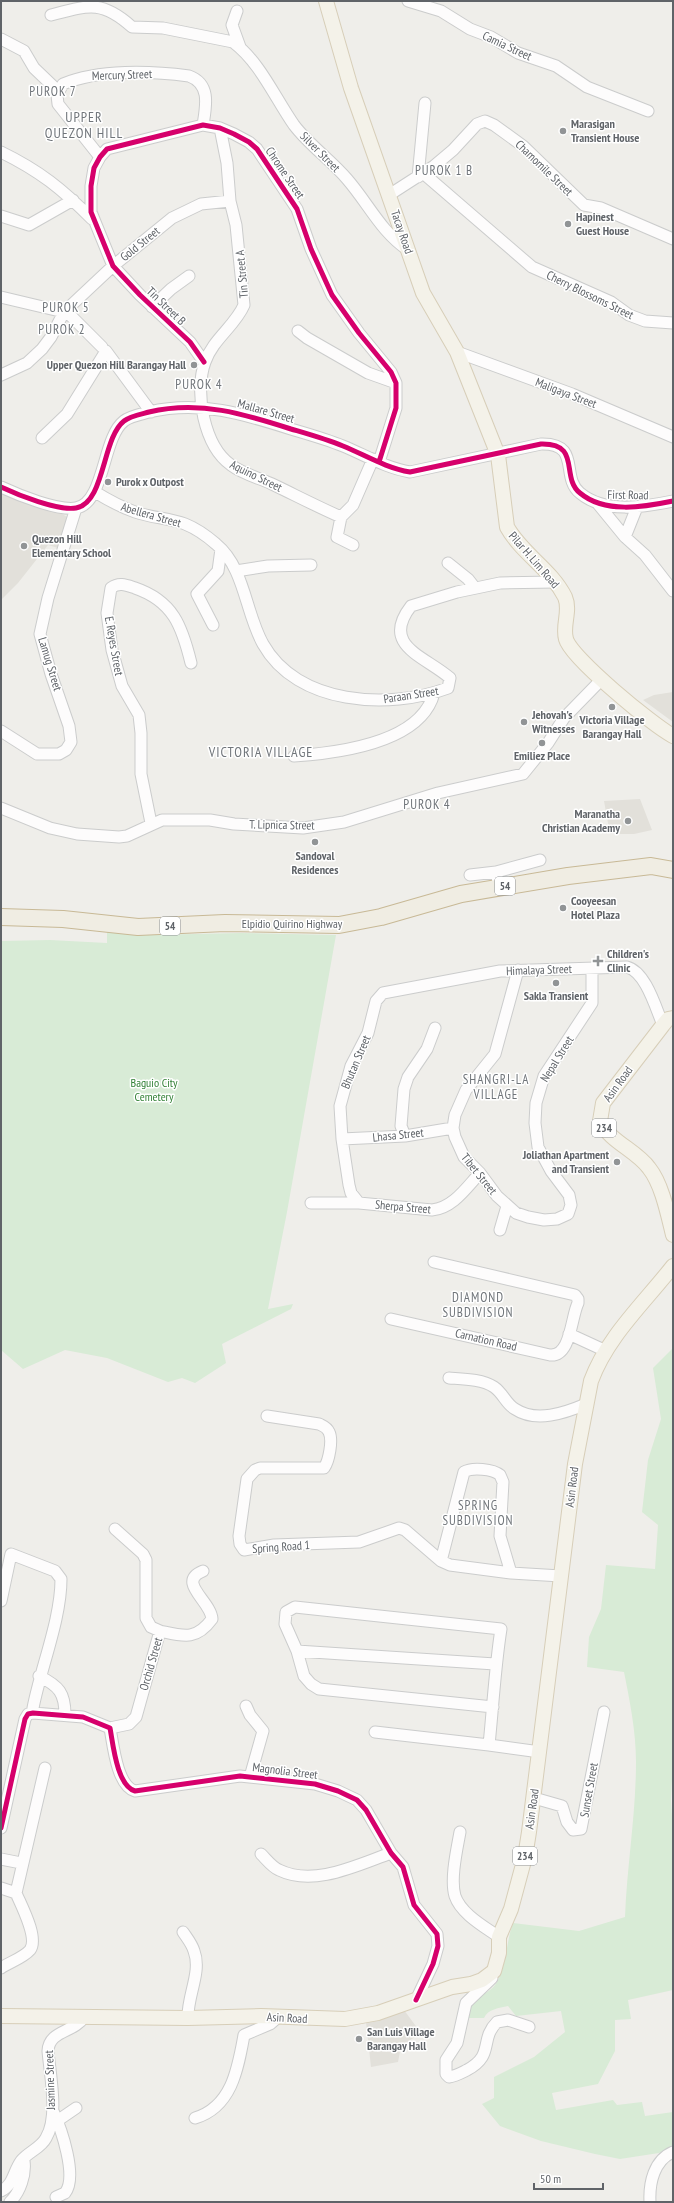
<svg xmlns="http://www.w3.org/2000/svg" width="674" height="2203" font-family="'PT Sans Narrow',sans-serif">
  <rect width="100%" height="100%" fill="#efeeea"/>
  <path fill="#e2e0da" d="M1 491 55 510 69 518 58 548 48 545 18 583 1 600Z
    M673 692V722L643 700 654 695Z
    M640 799 652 830 634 834H610L604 801Z
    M404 2010 421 2033 401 2046 398 2062 371 2067 366 2022Z"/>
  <path fill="#d8ebd6" d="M107 932 147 935 241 933 336 935 287 1212 268 1309 293 1304 291 1309 222 1344 226 1363 195 1383 182 1378 168 1382 107 1358 65 1350 23 1369 1 1350V941L50 940 107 943Z
    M673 1348V1758L671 1800 673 1833V1990L628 2000 631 2019 615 2020V2051L598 2084 552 2093 556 2110 613 2100 617 2105 642 2102 645 2116 673 2112V2145L659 2153 620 2159 595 2154 541 2141 500 2126 482 2104 494 2098V2077L534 2057 565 2032 561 2011 516 2016 508 2006C499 2008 488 2009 484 2018H467C468 1993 487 1999 497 1982 507 1964 506 1942 513 1923L579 1931 625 1917C627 1865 636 1814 636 1762 636 1732 630 1702 624 1672L587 1667 589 1637 601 1609 606 1565 655 1569 658 1525 642 1512 648 1460 661 1419 653 1368Z"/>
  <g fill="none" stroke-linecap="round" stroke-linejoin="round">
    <defs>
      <path id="minor" d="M408 1 441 11 470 29 491 37 518 53 556 66 587 87 648 111
        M237 11 232 25 240 47
        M51 15C89 5 102 0 132 27L163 28 233 42C260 62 275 98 294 125 309 145 331 160 347 179 368 203 381 232 408 250
        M1 39 24 51 34 68 58 91
        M220 128 227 163 230 201 236 225 244 305C235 326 213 339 205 362 194 392 204 446 231 465 243 474 259 478 272 484 295 495 318 507 341 517
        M1 152C40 171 62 189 92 219
        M100 157 58 104 57 95 63 84C99 69 151 71 189 76 211 84 206 106 203 125
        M423 173 532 267 611 302 629 315 645 321 673 323
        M418 177 425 103
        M389 195 434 166 453 150 477 124 485 121 494 125 523 146 584 205 601 208 673 239
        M1 216 29 225 73 200
        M1 297 64 312 71 316 102 347
        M152 307 171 289 189 276
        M298 331 307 338 368 373 396 383
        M457 352 572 394 673 437
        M204 362 190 342 140 295 113 266 91 212V186L94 168 100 157 107 149 203 125 220 128 234 134 249 142 257 149 297 209 311 249 332 295 359 333 391 372 396 383V408L379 462
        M1 375 27 363 42 349 51 337 64 312 113 266 172 218 201 204 230 201
        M42 438 67 414 106 351 151 412
        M1 487C18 495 58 511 76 508 105 503 102 438 124 421 130 416 142 414 149 412 200 400 244 414 291 429 308 434 326 439 343 446 365 455 386 468 410 472L541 444C582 443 560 477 580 493 605 514 644 507 673 501
        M95 492C108 500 121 507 135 512 152 518 169 518 185 524 195 528 208 537 216 544 245 568 245 612 263 644 297 705 389 710 448 688L450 678C425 656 380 646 411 606L457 592 500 583 555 582
        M598 504 625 537 637 507
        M625 537 645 555 673 591
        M353 545 337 537 341 517 353 505 373 459
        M448 563 468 579 475 588
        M236 571 268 566 311 565
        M213 625 197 594 218 571 221 549
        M1 731 37 754H59L66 750 71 742 69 726 51 674 40 634 48 598 76 508
        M294 756C337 753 421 743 434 693
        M1 808 50 828 77 834 119 837 127 836 162 820H210L234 824 303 828 344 822 438 793 523 774 548 743 564 718 602 679
        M151 823 141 774V733L139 715 122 686 112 650 107 613 111 588C119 582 126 585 135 588 173 601 182 626 191 663
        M470 875 496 872
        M499 887 496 872 540 860
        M518 970 495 1054 466 1090 455 1115 453 1128 455 1137 464 1157 480 1173 497 1196 516 1213 528 1217 544 1220 557 1219 568 1214 571 1205 569 1195 551 1171 538 1147 535 1123 536 1103 544 1076 592 1003V969
        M405 1136 401 1126 404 1089 408 1077 427 1049 435 1028
        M342 1139 405 1136 453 1128
        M311 1203H359L432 1210C453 1208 466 1188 480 1173
        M359 1203 351 1193 349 1185 342 1139 340 1106 351 1066 368 1033 376 1001 383 993 500 971 627 967C646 972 656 1009 663 1025
        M500 1230 507 1206
        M391 1319 550 1355C571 1357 571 1317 578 1303V1299L575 1295 434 1262
        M569 1334 606 1351
        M449 1378C463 1379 482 1379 494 1387 503 1393 506 1404 515 1409 536 1423 565 1413 586 1404
        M267 1416 319 1424C323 1426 327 1427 329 1432 333 1440 329 1461 324 1468H260L255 1470 247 1479 239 1536 240 1544 244 1550 274 1545 359 1542 399 1528 405 1530 441 1561 450 1565 511 1573 561 1576
        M441 1561 464 1472C472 1467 493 1469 500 1475L503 1482 500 1536 511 1573
        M1 1601 11 1554 55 1571 61 1579C61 1619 41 1667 33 1708
        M160 1631C183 1636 196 1641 212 1619 211 1601 176 1582 203 1571
        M297 1651 495 1664
        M39 1676C59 1686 65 1693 65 1715
        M246 1706 250 1715 263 1731 250 1777
        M493 1707 319 1689 311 1684 304 1676 297 1651 285 1624 286 1612 295 1607 501 1629C495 1667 493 1706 489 1745L540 1752
        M110 1728 129 1724 136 1717 160 1631 151 1627 146 1618V1560L143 1554 115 1529
        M375 1732 489 1745
        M534 1798 562 1806 567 1822 573 1830 581 1829 604 1712
        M1 1828 25 1719 28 1714 33 1713 83 1717 110 1728C113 1744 117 1786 135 1791L240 1776 315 1784 338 1791 357 1800 366 1810 391 1853 403 1867 414 1905 437 1934 438 1946 433 1964 416 2000
        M460 1832C457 1849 450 1879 455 1896 461 1914 485 1927 499 1937
        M261 1854C267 1860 272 1867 279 1870 314 1887 357 1865 391 1853
        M1 1859 21 1863
        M1 1888 16 1893C21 1905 39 1938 30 1950 23 1958 10 1962 1 1968
        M16 1893 45 1768
        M183 1932C187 1938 192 1944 194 1951 202 1972 187 1996 188 2018
        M492 1978 466 2003 457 2043 446 2060V2074L449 2077C456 2076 461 2073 467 2070 495 2055 479 2040 497 2022L508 2020 529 2027
        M53 2111C61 2128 78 2177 65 2193L56 2197
        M195 2118C232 2107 238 2068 244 2035L270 2024 278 2017
        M57 2121 76 2108
        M1 2191C14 2184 13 2172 21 2161 28 2152 41 2148 46 2138 59 2117 50 2075 48 2051 49 2030 74 2033 84 2017
        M10 2202C20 2192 26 2175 24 2161
        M650 2202C649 2183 654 2160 673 2152"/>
      <path id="major" d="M326 1 351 88 423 293 457 352 498 455 507 527C522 554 551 569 565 597 571 611 562 625 566 639 571 658 653 725 673 736
        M673 1018 668 1019 663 1025 603 1103 600 1121C610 1142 636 1150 649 1168 662 1184 668 1215 673 1235
        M1 2016 188 2018 261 2016 345 2019 378 2013 452 1987 471 1984 482 1980 494 1971 499 1953V1937L511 1909 525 1857 529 1832 575 1464 591 1381C607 1337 644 1303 673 1266"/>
      <path id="highway" d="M1 917 63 919 138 927 225 923 339 925 381 917 461 894 568 876 651 866 673 870"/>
    </defs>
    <use href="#minor" stroke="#cbcccc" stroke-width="13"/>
    <use href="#major" stroke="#d7ceb8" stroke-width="16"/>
    <use href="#highway" stroke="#c8b996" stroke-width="18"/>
    <use href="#minor" stroke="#fdfcfc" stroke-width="11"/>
    <use href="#major" stroke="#f4f2e9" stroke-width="14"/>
    <use href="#highway" stroke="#f0ede3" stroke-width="16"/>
    <defs>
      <path id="cycleway" d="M204 362 190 342 140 295 113 266 91 212V186L94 168 100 157 107 149 203 125 220 128 234 134 249 142 257 149 297 209 311 249 332 295 359 333 391 372 396 383V408L379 462
        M1 487C18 495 58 511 76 508 105 503 102 438 124 421 130 416 142 414 149 412 200 400 244 414 291 429 308 434 326 439 343 446 365 455 386 468 410 472L541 444C582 443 560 477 580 493 605 514 644 507 673 501
        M1 1828 25 1719 28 1714 33 1713 83 1717 110 1728C113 1744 117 1786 135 1791L240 1776 315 1784 338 1791 357 1800 366 1810 391 1853 403 1867 414 1905 437 1934 438 1946 433 1964 416 2000"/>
    </defs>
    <use href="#cycleway" stroke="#fff" stroke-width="8"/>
    <use href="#cycleway" stroke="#d6006c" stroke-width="5"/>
  </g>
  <g fill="#919496" stroke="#fff" stroke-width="1.5">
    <circle cx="563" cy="131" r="4"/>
    <circle cx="568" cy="224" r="4"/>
    <circle cx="194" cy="365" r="4"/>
    <circle cx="108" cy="482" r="4"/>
    <circle cx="24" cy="546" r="4"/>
    <circle cx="612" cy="707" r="4"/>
    <circle cx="524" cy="722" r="4"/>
    <circle cx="542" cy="743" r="4"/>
    <circle cx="628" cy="821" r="4"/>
    <circle cx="315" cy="842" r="4"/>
    <circle cx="563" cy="908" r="4"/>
    <path d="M596 955h4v4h4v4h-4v4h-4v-4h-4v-4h4z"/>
    <circle cx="556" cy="983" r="4"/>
    <circle cx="617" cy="1162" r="4"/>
    <circle cx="359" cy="2039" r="4"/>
  </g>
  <g text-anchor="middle" stroke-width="3" stroke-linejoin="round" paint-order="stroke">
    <g fill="#fff" stroke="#8f9295" stroke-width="1">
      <rect x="495" y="877" width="20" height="18" rx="3"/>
      <rect x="160" y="917" width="20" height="18" rx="3"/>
      <rect x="592" y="1119" width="24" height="18" rx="3"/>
      <rect x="513" y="1847" width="24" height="18" rx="3"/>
    </g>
    <g font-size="11" font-weight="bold" fill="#5f6368">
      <text x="505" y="890">54</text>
      <text x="170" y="930">54</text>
      <text x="604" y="1132">234</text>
      <text x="525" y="1860">234</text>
    </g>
    <g font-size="12" fill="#5f6368" stroke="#fff">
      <text transform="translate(507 46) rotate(25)" y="4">Camia Street</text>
      <text transform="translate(122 75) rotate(-2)" y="4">Mercury Street</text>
      <text transform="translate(320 152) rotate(45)" y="4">Silver Street</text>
      <text transform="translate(544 168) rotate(44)" y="4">Chamomile Street</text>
      <text transform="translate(285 173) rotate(56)" y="4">Chrome Street</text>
      <text transform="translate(402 232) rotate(71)" y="4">Tacay Road</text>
      <text transform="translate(140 244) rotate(-39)" y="4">Gold Street</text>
      <text transform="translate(242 274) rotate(-95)" y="4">Tin Street A</text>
      <text transform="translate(590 295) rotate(26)" y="4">Cherry Blossoms Street</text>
      <text transform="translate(166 306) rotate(44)" y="4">Tin Street B</text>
      <text transform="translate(566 393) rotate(21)" y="4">Maligaya Street</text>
      <text transform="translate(266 411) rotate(16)" y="4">Mallare Street</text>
      <text transform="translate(256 476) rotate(26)" y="4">Aquino Street</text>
      <text transform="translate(628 495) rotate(1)" y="4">First Road</text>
      <text transform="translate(151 515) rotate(16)" y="4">Abellera Street</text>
      <text transform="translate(534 560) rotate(49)" y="4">Pilar H. Lim Road</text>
      <text transform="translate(114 646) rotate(80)" y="4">E. Reyes Street</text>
      <text transform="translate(50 664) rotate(73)" y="4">Lamug Street</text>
      <text transform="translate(411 695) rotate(-9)" y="4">Paraan Street</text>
      <text transform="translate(282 825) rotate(1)" y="4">T. Lipnica Street</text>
      <text x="292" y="928">Elpidio Quirino Highway</text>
      <text transform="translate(539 970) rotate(-2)" y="4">Himalaya Street</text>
      <text transform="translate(557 1059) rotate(-58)" y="4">Nepal Street</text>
      <text transform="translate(356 1062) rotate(-67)" y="4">Bhutan Street</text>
      <text transform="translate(618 1084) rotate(-54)" y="4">Asin Road</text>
      <text transform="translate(398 1135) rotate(-6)" y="4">Lhasa Street</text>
      <text transform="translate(479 1174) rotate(51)" y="4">Tibet Street</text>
      <text transform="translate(403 1207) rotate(5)" y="4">Sherpa Street</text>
      <text transform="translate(486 1340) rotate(13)" y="4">Carnation Road</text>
      <text transform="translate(572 1487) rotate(-83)" y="4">Asin Road</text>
      <text transform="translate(281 1547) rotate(-4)" y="4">Spring Road 1</text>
      <text transform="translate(151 1664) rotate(-74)" y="4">Orchid Street</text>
      <text transform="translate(285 1771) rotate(7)" y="4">Magnolia Street</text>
      <text transform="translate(589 1790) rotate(-80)" y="4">Sunset Street</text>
      <text transform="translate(532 1809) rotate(-82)" y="4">Asin Road</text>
      <text transform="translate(287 2018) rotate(3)" y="4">Asin Road</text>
      <text transform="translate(50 2080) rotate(-92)" y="4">Jasmine Street</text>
    </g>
    <g font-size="12" font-weight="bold" fill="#5f6368" stroke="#fff" text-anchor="start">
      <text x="571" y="128">Marasigan<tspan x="571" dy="14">Transient House</tspan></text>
      <text x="576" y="221">Hapinest<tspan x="576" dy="14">Guest House</tspan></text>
      <text x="186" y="369" text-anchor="end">Upper Quezon Hill Barangay Hall</text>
      <text x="116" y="486">Purok x Outpost</text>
      <text x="32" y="543">Quezon Hill<tspan x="32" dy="14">Elementary School</tspan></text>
      <text x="532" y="719">Jehovah's<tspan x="532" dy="14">Witnesses</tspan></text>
      <text x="612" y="724" text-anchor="middle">Victoria Village<tspan x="612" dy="14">Barangay Hall</tspan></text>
      <text x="542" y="760" text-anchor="middle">Emiliez Place</text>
      <text x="620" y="818" text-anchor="end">Maranatha<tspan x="620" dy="14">Christian Academy</tspan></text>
      <text x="315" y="860" text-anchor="middle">Sandoval<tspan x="315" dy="14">Residences</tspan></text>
      <text x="571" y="905">Cooyeesan<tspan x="571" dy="14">Hotel Plaza</tspan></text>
      <text x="607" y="958">Children's<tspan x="607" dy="14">Clinic</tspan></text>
      <text x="556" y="1000" text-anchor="middle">Sakla Transient</text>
      <text x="609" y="1159" text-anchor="end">Joliathan Apartment<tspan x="609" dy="14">and Transient</tspan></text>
      <text x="367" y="2036">San Luis Village<tspan x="367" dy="14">Barangay Hall</tspan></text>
    </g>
    <g font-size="12" fill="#348238" stroke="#fff">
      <text x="154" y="1087">Baguio City<tspan x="154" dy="14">Cemetery</tspan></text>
    </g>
    <g font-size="13" letter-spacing="1" fill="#70757a" stroke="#fff">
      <text x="53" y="96">PUROK 7</text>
      <text x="444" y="175">PUROK 1 B</text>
      <text x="66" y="312">PUROK 5</text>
      <text x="62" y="334">PUROK 2</text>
      <text x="199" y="389">PUROK 4</text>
      <text x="427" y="809">PUROK 4</text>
      <text x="496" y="1084">SHANGRI-LA<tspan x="496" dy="15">VILLAGE</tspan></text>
      <text x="478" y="1302">DIAMOND<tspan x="478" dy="15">SUBDIVISION</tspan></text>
      <text x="478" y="1510">SPRING<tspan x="478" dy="15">SUBDIVISION</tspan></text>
    </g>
    <g font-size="14" letter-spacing="1" fill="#70757a" stroke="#fff">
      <text x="84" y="122">UPPER<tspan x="84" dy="16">QUEZON HILL</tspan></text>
      <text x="261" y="757">VICTORIA VILLAGE</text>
    </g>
  </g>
  <rect width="674" height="2203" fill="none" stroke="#5f6368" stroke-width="4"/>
  <path d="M534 2183v6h69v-6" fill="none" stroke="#5f6368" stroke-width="2"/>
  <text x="540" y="2183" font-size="12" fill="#5f6368" stroke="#ffffff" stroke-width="3" paint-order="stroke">50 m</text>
</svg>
